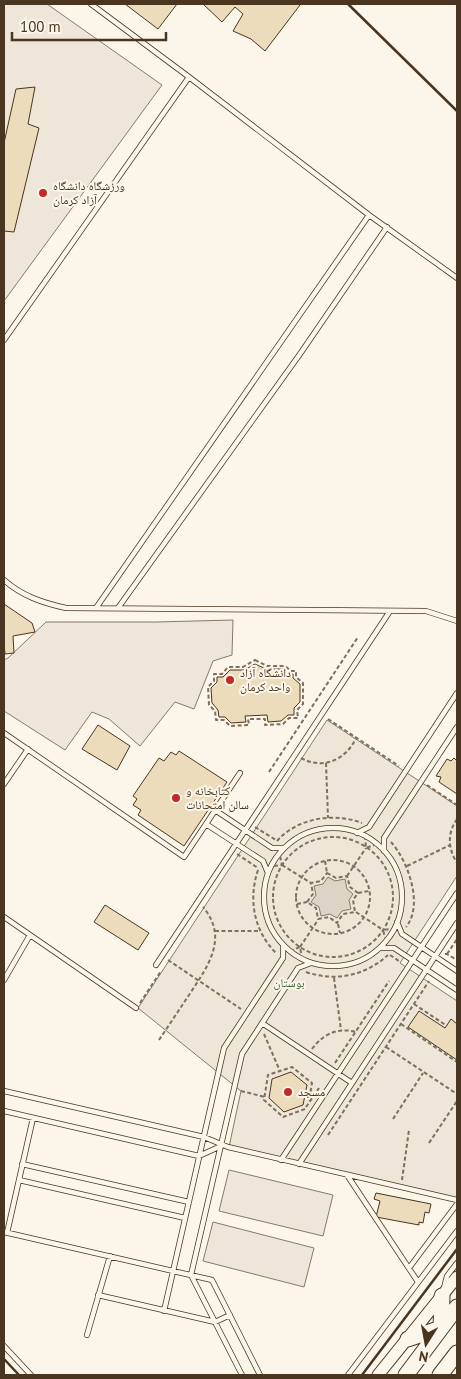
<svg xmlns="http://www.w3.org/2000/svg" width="461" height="1379" font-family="'PT Sans','Noto Naskh Arabic',sans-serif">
  <rect width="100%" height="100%" fill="#fbf6e9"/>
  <path fill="#ede6d9" stroke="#887966" d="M4 4H47L162 85 4 301Z
    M233 620 232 655 213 661 194 709 175 702 140 746 109 719 92 712 65 750 4 711V660L8 658 46 622H156Z
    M327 720 457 806V876L400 963 457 1001V1199L229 1147 241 1091 138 1008Z
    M229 1170 333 1195 323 1236 219 1211Z
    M213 1222 314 1248 304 1287 203 1261Z"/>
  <path fill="#dcd4c6" stroke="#887966" d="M328 877 335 881 345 879 347 889 353 894 349 900 351 909 342 911 337 918 330 914 321 916 319 907 311 902 316 895 314 886 323 884Z"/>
  <path fill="#ecdcbc" stroke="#4a3520" d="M125 4H177L158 29Z
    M203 4H298L300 5 265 51 251 39 233 31 243 14 235 7 222 22Z
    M35 87 28 124 39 128 14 232 4 231V143L16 89Z
    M4 604 32 623 35 632 13 636 14 653 5 654 4 644Z
    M255 664 266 669H284L290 675 293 674V678L300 684V702L294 708V715H288L281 721 268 722 267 715 245 716 246 722 231 723 225 717H219L218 710 212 703 211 688 217 682V677H223L230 670H244Z
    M98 725 130 746 117 770 82 749Z
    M179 751 227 782 184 846 138 815 141 810 133 805 137 799 133 796 159 758 164 761 171 752 176 755Z
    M454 758 457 761V794L439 782 441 777 436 776 447 759 451 761Z
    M105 905 149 933 138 950 94 922Z
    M419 1011 445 1028 451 1019 457 1024V1060L408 1027Z
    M291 1072 307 1085 303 1105 284 1112 269 1098 272 1079Z
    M376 1193 431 1204 429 1213 425 1212 423 1223 419 1222V1225L376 1217 380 1201 374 1199Z"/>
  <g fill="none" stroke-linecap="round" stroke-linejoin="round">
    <defs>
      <path id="service" d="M91 4 189 77 369 215 457 278
        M4 340 189 77
        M4 580C22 596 43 603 66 608L426 611 457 621
        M96 608 369 215
        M118 608 300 354 387 227
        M4 733 184 857 240 773
        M4 784 28 749
        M215 810 272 848H284
        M206 824 263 861 268 873
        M264 897a69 69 0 1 1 138 0a69 69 0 1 1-138 0Z
        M357 833 369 827 457 693
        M384 851V838L457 727
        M4 917 136 1008
        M397 922 402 934 457 971
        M380 948H394L457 990
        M156 965 390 611
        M4 980 30 935
        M262 1023 352 1083
        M4 1091 204 1137 228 1147 457 1200
        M4 1111 199 1156 221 1146
        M281 1160 457 893
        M22 1164 189 1202
        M299 1164 457 923
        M347 1175 418 1282
        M19 1180 185 1218
        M4 1232 212 1280 260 1375
        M7 1233 33 1118
        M409 1268 457 1204
        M444 1288 447 1276 457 1263
        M98 1295 215 1322 230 1315
        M164 1311 224 1048 283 958V945
        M87 1335 110 1256
        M4 1346 31 1375
        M242 1375 191 1275 242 1054 298 968 311 963
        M348 1375 457 1231"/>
      <path id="tertiary" d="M378 1375 457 1277"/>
      <path id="trunk" d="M408 1339 441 1328 442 1296
        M406 1375 457 1307
        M440 1375 457 1353"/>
    </defs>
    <use href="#service" stroke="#4a3520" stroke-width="6"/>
    <use href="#tertiary" stroke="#4a3520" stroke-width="13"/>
    <use href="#trunk" stroke="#4a3520" stroke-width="17"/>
    <path stroke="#7f6f5c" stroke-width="2" stroke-dasharray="4 2.5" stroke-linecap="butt" d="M255 660 267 666H285L291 671H296V677L303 683V704L297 710 298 718H289L283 724 265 725V719H248L249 725 230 726 224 720H216L215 711 209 705 208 687 214 681V674H222L228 667H243Z
      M328 719 399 766
      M301 758C323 770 346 760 356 738
      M326 763 328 818
      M269 772 358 637
      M427 785 457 805
      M457 819C447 833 448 849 457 863
      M255 827 276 840
      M365 836 366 848 377 844
      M273 897a60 60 0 1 1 120 0a60 60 0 1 1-120 0Z
      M277 841C297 818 334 812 362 823
      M391 842C408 861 424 905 406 927
      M237 854 258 868
      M296 897a37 37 0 1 1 74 0a37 37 0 1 1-74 0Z
      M325 861 327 873
      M282 865 311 883
      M274 866 282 865 280 856
      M407 866 450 845
      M258 870C248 900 254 931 276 953
      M327 873 336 878 347 876 350 887 358 893 353 900 355 912 343 914 337 923 329 917 318 919 316 908 307 902 313 894 311 883 321 881Z
      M347 876 366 848
      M358 893 369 891
      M297 904 307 902
      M356 912 383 930
      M338 924 340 933
      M215 931H260
      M386 941 383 930 391 929
      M300 947 318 920
      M290 951 300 947 302 959
      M445 954H447L457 960
      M447 954 457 939
      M390 955 399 961
      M168 960 241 1009
      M306 972C335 982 365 976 388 955
      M334 978 341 1030
      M140 1003 161 971
      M414 1004 447 1026
      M401 1024 457 1062
      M264 1034 280 1071
      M159 1040C169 1025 179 1010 189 995 208 966 229 938 203 907
      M386 1047 457 1094
      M312 1049C323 1034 338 1027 356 1032
      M335 1063 389 981
      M241 1091 265 1097
      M306 1107 319 1088
      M305 1109 283 1117 264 1100 268 1075 292 1067 312 1083 309 1101
      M393 1119 423 1073
      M328 1135 429 981
      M429 1143 457 1101
      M402 1180 409 1130"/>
    <use href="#service" stroke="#fbf6e9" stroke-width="4.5"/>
    <use href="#tertiary" stroke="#fbf6e9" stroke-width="11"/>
    <use href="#trunk" stroke="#fbf6e9" stroke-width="15"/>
    <path stroke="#4a3520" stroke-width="2.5" d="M348 4 457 111
      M4 1359 19 1375
      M362 1375 457 1249"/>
  </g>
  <g fill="#c62828" stroke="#fbf6e9" stroke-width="2">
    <circle cx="43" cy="193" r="5"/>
    <circle cx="230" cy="680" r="5"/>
    <circle cx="176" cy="798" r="5"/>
    <circle cx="288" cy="1092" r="5"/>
  </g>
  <g text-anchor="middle" stroke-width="4" stroke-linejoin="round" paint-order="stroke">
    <g font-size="12" fill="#4a3520" stroke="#fbf6e9" text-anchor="start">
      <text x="53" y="190">ورزشگاه دانشگاه<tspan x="53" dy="14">آزاد کرمان</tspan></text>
      <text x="240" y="677">دانشگاه آزاد<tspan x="240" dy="14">واحد کرمان</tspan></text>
      <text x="186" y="795">کتابخانه و<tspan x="186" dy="14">سالن امتحانات</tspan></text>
      <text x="298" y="1096">مسجد</text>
    </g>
    <g font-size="12" fill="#436837" stroke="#fbf6e9">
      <text x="289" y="987">بوستان</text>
    </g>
  </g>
  <rect width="461" height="1379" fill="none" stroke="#4a3520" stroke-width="10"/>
  <g transform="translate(426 1344) rotate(191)" stroke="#fbf6e9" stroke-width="4" paint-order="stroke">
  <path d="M0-4L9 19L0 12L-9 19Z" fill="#4a3520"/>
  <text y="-8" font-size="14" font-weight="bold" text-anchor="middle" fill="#4a3520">N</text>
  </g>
  <path d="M12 32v8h154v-8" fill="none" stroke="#4a3520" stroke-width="2.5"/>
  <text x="20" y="32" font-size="15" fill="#4a3520" stroke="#fbf6e9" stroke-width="4" paint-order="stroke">100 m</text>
</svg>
